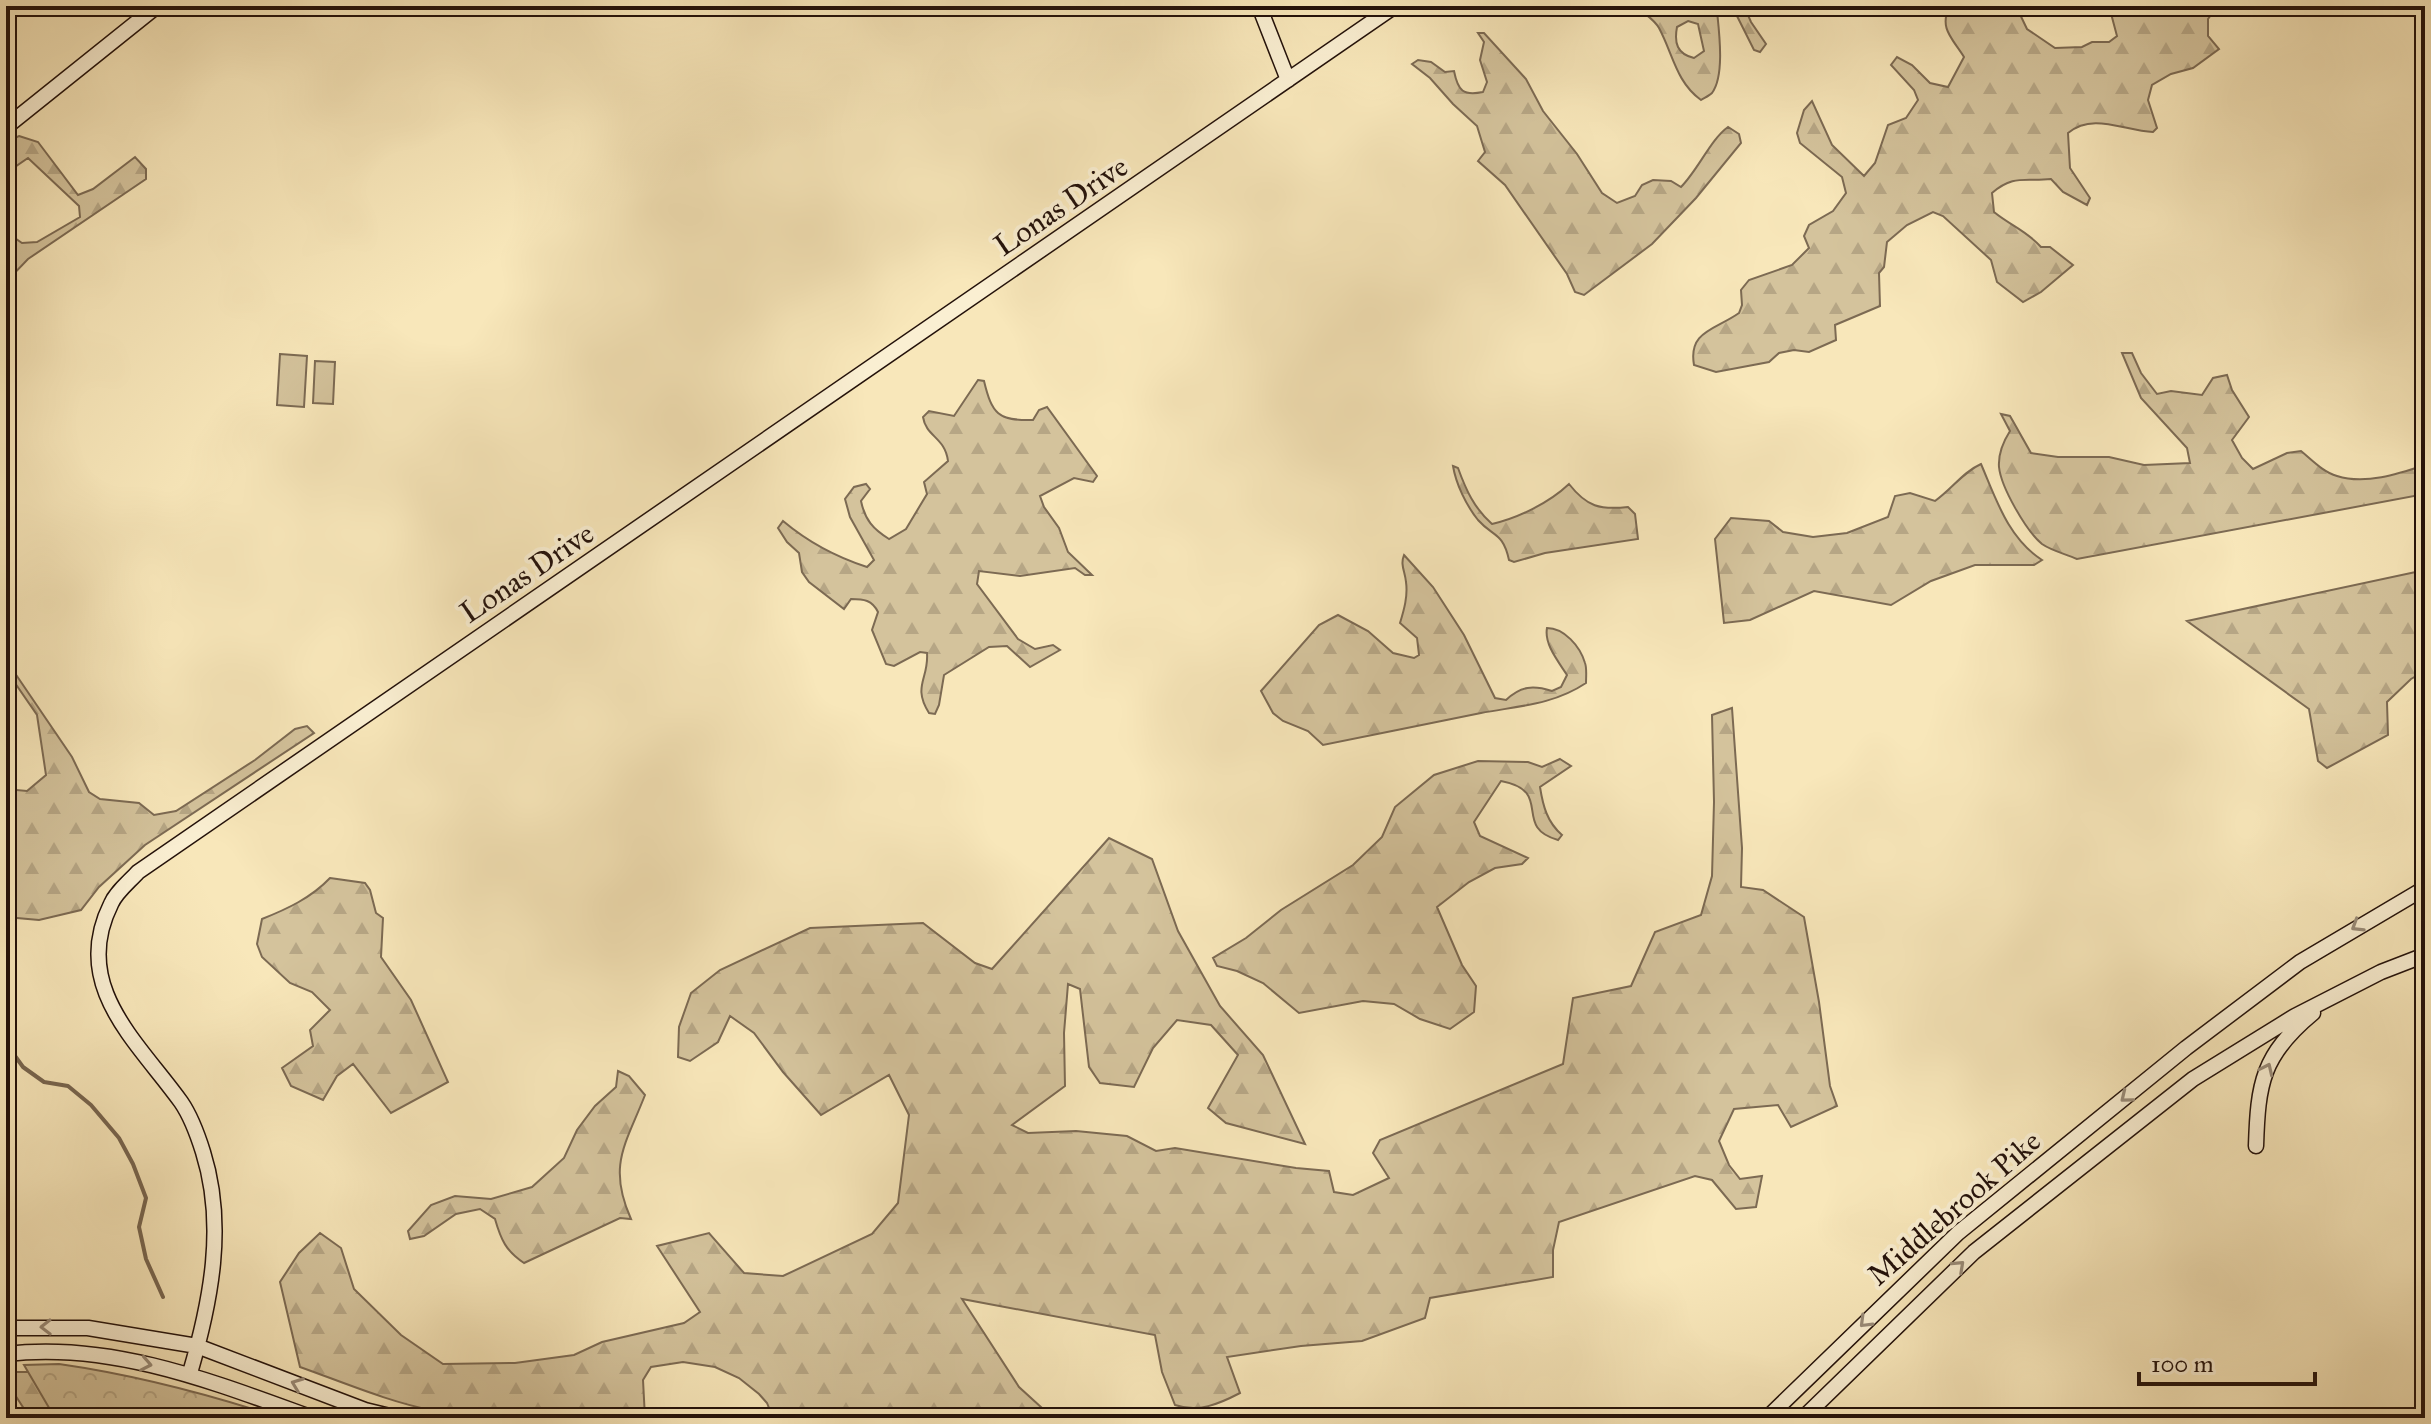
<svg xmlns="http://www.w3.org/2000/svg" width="2431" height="1424" font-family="'IM FELL Great Primer',serif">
  <defs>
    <pattern id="forest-firs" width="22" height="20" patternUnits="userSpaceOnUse" patternTransform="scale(2)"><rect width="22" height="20" fill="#d4c39c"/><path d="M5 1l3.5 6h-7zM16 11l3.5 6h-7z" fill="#b6a685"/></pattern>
    <pattern id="park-crowns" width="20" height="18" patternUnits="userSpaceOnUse" patternTransform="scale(2)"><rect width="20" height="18" fill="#d4c39c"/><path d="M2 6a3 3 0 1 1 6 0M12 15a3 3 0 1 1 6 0" fill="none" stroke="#b6a685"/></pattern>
  </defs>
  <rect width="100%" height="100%" fill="#f8e7ba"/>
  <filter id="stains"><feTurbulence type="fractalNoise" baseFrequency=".0025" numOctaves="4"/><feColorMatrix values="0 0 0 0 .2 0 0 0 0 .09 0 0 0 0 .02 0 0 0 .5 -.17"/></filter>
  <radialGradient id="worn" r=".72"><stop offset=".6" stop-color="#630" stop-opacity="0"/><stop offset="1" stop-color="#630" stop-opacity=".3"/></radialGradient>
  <path fill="url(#forest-firs)" stroke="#7c6a53" stroke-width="2" fill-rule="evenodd" d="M1636 6H1744L1751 22 1766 44 1760 52 1754 50 1737 16 1726 10 1717 11C1719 31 1725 76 1712 93 1709 96 1704 98 1701 100 1676 82 1673 54 1659 28 1654 19 1643 13 1636 6ZM1688 21 1698 24 1704 51 1694 58C1677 54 1674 43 1677 27Z
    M1950 6H2016L2027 29 2055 48 2082 47 2092 42H2109L2117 36 2109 6H2218L2208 19V36L2219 49 2193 68 2171 74 2152 85 2148 100 2157 128 2153 132C2124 131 2093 112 2068 133L2070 168 2090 198 2087 205 2063 192 2051 179C2025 182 2014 174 1992 193L1994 212C2011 226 2026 230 2041 247H2050L2073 265 2041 292 2023 302 1997 282 1991 260 1943 216 1933 212 1907 225 1887 242 1884 267 1879 273 1880 306 1835 325 1836 340 1809 352 1794 350 1779 353 1769 362 1716 372 1694 365C1688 331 1715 330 1739 313L1742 305 1741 290 1749 280 1792 265 1809 248 1804 236 1809 225 1833 211 1846 193 1842 177 1800 143 1797 133 1804 110 1812 101 1832 145 1864 176 1875 163 1888 125 1906 118 1918 100 1914 90 1891 65 1897 57 1912 65 1930 83 1948 87 1964 57C1953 39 1938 28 1950 6Z
    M1478 33H1484L1526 79 1543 111 1577 154 1602 193 1617 203 1635 196 1642 185 1653 180 1671 181 1681 187C1698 170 1711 139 1728 127L1739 134 1741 143 1696 198 1652 244 1584 295 1575 292 1567 274 1505 185 1478 161 1485 152 1477 126 1453 104 1430 78 1412 64 1418 60 1431 62 1445 72 1454 71C1458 91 1463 96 1483 92L1487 82 1480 60 1484 42Z
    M19 136 38 142 78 195 93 189 135 157 146 169V179L28 259 6 282V266L10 263 6 256V232L22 243 37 242 80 217 79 206 28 158 6 173V142Z
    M2122 353H2132L2141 373 2157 394 2171 391 2202 395 2213 378 2227 375 2232 390 2249 417 2232 440 2242 458 2253 469 2287 453 2301 451C2312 460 2323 472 2337 476 2365 485 2398 474 2425 465V494L2077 559C2066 554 2052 551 2042 544 2026 531 2001 487 1999 467 1998 453 2003 442 2010 431L2001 414 2010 416 2031 453 2058 457H2109L2144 465 2190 463 2187 448 2141 398Z
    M978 380 984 381C992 414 998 421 1033 420L1039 410 1047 407 1097 476 1093 482 1074 478 1040 496 1044 507 1059 528 1068 552 1092 575H1085L1075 568 1020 576 979 571 977 584 1018 639 1035 649 1053 645 1060 650 1030 667 1007 646 989 647 944 675 939 705 935 714 929 713C912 686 929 679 927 653L920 652 894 666 886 664 872 630 878 612C872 600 864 599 851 599L844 609 809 582 802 572 799 553 787 542 778 528 783 521C808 542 836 557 867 567L874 560 850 517 845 499 854 487 866 484 870 489 861 501C865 520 873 529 889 539L906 529 927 494 924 482 948 461C945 437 926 437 923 417L929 411 954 416Z
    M1981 464C1996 499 2008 538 2042 560L2034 565H1975L1931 581 1891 605 1814 591 1750 620 1724 623 1715 539 1731 518 1769 521 1783 532 1813 537 1847 533 1888 517 1895 496 1910 493 1935 501C1952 489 1963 472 1981 464Z
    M1453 466 1458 468C1466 490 1474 508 1492 524 1518 518 1549 503 1569 484 1587 507 1600 510 1628 507L1635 514 1638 539 1545 553 1514 562 1509 560C1503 532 1493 537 1478 520 1466 505 1456 484 1453 466Z
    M1404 555 1433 587 1464 635 1495 698 1506 700C1521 686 1533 685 1552 691L1561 687 1567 675C1558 661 1544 644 1547 628 1564 628 1580 646 1585 663 1587 668 1586 677 1586 683 1553 705 1518 706 1481 713 1428 724 1376 734 1323 745L1308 731 1283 721 1273 713 1261 691 1319 625 1338 615 1368 631 1393 653 1414 658 1419 655 1417 638 1400 623C1404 610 1408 596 1406 582 1405 571 1400 565 1404 555Z
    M2425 570V671L2411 679 2387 702 2388 735 2327 768 2318 761 2309 709 2187 621Z
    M6 660 72 757 89 792 100 799 139 803 154 815 176 811 255 760 295 729 307 726 314 733 145 845 99 887 81 910 39 920 6 917V789L27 791 46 775 37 715 6 670Z
    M1732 708 1742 848 1741 887 1763 890 1804 917 1819 1002 1830 1086 1837 1106 1791 1127 1778 1105 1734 1109 1719 1141 1729 1165 1740 1179 1762 1176 1756 1207 1736 1209 1712 1180 1695 1176 1559 1222 1553 1250V1277L1430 1298 1425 1318 1362 1341 1301 1346 1227 1357 1240 1393C1219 1404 1198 1413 1175 1405L1162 1372 1155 1335 962 1299 1019 1387 1053 1418H773L767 1403 759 1394 739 1378 715 1367 683 1362 651 1367 643 1380 645 1418C576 1418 503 1424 435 1411 389 1402 345 1383 300 1367L280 1282 299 1253 320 1233 341 1248 354 1289 401 1335 443 1364 515 1363 574 1355 602 1342 684 1323 700 1312 657 1246 709 1233 744 1273 783 1276 872 1234 898 1203 909 1115 889 1075 821 1115 783 1072 754 1033 730 1016 718 1042 690 1061 678 1057 679 1027 691 993 720 970 810 928 923 923 975 963 992 969 1109 838 1152 859 1178 931 1220 1006 1263 1055 1305 1144 1226 1123 1208 1108 1238 1055 1211 1025 1177 1020 1153 1048 1134 1087 1100 1083 1089 1067 1080 989 1068 984 1064 1033 1065 1086 1012 1125 1028 1133 1076 1131 1127 1136 1156 1151 1175 1148 1296 1168 1329 1171 1334 1192 1353 1195 1389 1178 1373 1153 1380 1140 1563 1064 1573 998 1631 986 1655 932 1701 915 1712 876 1714 802 1712 715Z
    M1560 759 1571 766 1540 787C1543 806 1547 822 1562 835L1558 840C1511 827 1555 791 1501 781L1474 822 1480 836 1528 858 1522 864 1495 868 1469 882 1437 907 1462 965 1476 986 1474 1012 1450 1029 1420 1019 1394 1004 1363 1001 1299 1013 1263 983 1237 971 1217 966 1213 958 1246 938 1281 910 1353 865 1382 837 1395 807 1434 775 1478 761 1528 762 1542 767Z
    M330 878 365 883 370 890 376 913 383 918 381 957 411 1000 448 1082 391 1113 353 1064 337 1076 323 1100 291 1086 282 1068 313 1046 310 1030 330 1010 312 992 290 983 262 957 257 944 262 919C287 909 311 898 330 878Z
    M618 1071 629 1076 645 1095C626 1144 607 1165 631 1219L620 1218 524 1263C506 1251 501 1240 495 1219L480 1209 456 1214 424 1236 410 1239 408 1231 431 1205 455 1196 491 1199 532 1187 564 1158 577 1130 595 1106 616 1087Z
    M7 1372H34L72 1418H30L6 1381Z"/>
  <path fill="url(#park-crowns)" stroke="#7c6a53" stroke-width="2" d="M59 1364C136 1375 208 1394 281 1418H55L24 1365Z"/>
  <path fill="#d4c39c" stroke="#7c6a53" stroke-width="2" d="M280 354 307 356 304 407 277 405Z
    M315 361 335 362 333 404 313 403Z"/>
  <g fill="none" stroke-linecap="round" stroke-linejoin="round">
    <path stroke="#786650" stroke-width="4" d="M6 1048 10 1049 23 1067 44 1082 68 1086 91 1105 119 1138 133 1164 146 1198 139 1227 146 1259 163 1297"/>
    <defs>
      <path id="secondary" d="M1259 6 1288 80
        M6 127 157 6
        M2256 1146C2258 1083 2262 1055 2313 1013
        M6 1328H88L197 1346 365 1410 398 1418
        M6 1354C112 1341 216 1383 313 1418
        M190 1373C211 1301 226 1225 203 1152 198 1136 190 1115 181 1102 138 1042 70 986 111 904 116 892 129 882 138 872L1395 6
        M1767 1418 1958 1233 2186 1048 2300 962 2425 888
        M1803 1418 1974 1252 2193 1079 2295 1016 2381 972 2425 955"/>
    </defs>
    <use href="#secondary" stroke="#23110a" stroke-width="17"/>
    <use href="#secondary" stroke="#faefd2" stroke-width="14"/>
  </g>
  <defs><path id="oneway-chevron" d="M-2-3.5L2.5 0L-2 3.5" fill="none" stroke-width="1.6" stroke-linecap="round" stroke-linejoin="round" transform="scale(2)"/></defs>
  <g stroke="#998b78">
    <use href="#oneway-chevron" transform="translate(2357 926) rotate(148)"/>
    <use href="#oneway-chevron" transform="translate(2267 1069) rotate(-65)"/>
    <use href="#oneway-chevron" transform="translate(2126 1097) rotate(141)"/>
    <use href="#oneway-chevron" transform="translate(1959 1266) rotate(-43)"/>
    <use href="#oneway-chevron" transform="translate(1865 1322) rotate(135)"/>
    <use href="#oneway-chevron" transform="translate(46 1327) rotate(179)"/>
    <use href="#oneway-chevron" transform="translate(146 1364) rotate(11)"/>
    <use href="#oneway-chevron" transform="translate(297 1384) rotate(-159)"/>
  </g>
  <g text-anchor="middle" stroke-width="8" stroke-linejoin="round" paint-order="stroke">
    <g font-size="30" fill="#23110a" stroke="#faefd2">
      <text transform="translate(1061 206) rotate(-34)" y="10">Lonas Drive</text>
      <text transform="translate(527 573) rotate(-34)" y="10">Lonas Drive</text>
      <text transform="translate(1954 1208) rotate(-41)" y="10">Middlebrook Pike</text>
    </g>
  </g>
  <rect width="2431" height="1424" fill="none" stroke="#f8e7ba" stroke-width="32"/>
  <rect x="8" y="8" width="2415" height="1408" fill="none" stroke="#23110a" stroke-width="4"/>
  <rect x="16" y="16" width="2399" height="1392" fill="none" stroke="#23110a" stroke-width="2"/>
  <path d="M2139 1372v12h176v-12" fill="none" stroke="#23110a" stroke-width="4"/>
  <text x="2151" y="1372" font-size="24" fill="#23110a" stroke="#faefd2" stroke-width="6" paint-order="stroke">100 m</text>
  <rect width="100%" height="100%" filter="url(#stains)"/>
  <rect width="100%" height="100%" fill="url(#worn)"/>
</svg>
